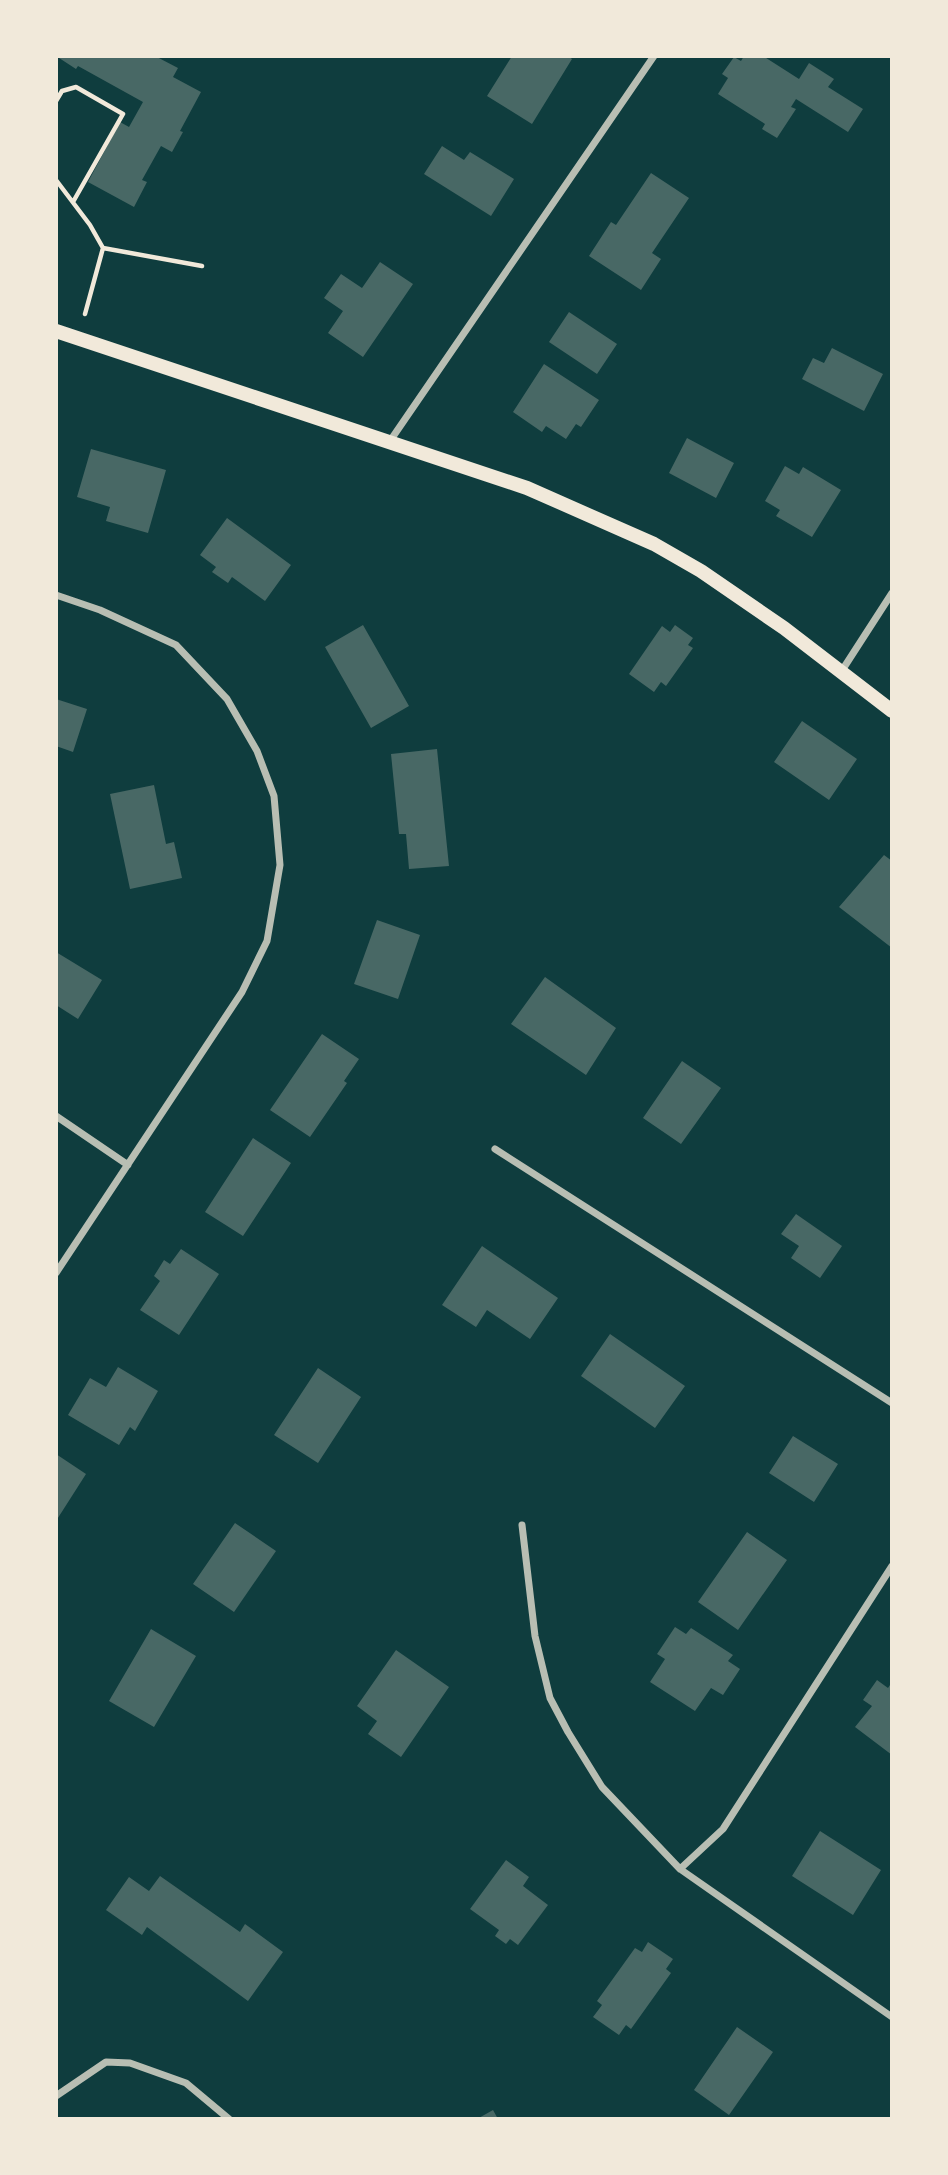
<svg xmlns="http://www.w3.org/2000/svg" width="948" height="2175" font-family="Signika,sans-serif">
  <rect width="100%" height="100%" fill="#0f3d3e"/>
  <path fill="#486865" d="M56 56H155L178 68 173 77 201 92 180 131 183 132 172 152 161 146 142 180 147 182 134 207 88 182 120 122 129 127 143 102 78 66 76 69Z
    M512 56H568L572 59 532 124 487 96Z
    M744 56H763L799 79 809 63 834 79 828 87 863 109 848 132 796 99 791 107 796 109 777 138 762 129 765 124 718 94 728 78 722 74 734 57 741 61Z
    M442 146 464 160 470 152 514 179 491 216 424 174Z
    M651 173 689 198 652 253 661 259 641 290 589 256 611 222 616 225Z
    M380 262 413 284 363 357 328 333 343 311 324 298 341 274 362 288Z
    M569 312 617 344 597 374 549 342Z
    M832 348 883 374 864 411 802 379 813 358 824 363Z
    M544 364 599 400 581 427 576 424 566 439 546 426 542 432 513 412Z
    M687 438 734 463 716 498 669 473Z
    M91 449 166 470 148 533 106 521 110 507 77 497Z
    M785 466 799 474 803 467 841 490 812 537 776 516 780 510 765 501Z
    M227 518 291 565 265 601 232 577 228 583 212 572 216 567 200 555Z
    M363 625 409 706 371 728 325 647Z
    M675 625 693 638 688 645 693 648 666 686 661 682 654 692 629 674 662 626 670 632Z
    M56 699 87 709 73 752 56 746Z
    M802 721 857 759 829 800 774 762Z
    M437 749 449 866 409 869 406 834H399L391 754Z
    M154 785 166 844 174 842 182 878 130 889 110 794Z
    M884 855 892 861V948L839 907Z
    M377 920 420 935 398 999 354 984Z
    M56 952 102 980 78 1019 56 1005Z
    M545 977 616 1028 586 1075 511 1024Z
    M322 1034 359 1059 344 1081 347 1083 310 1137 270 1110Z
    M682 1061 721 1088 681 1144 643 1118Z
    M253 1138 291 1163 243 1236 205 1212Z
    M796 1214 842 1246 820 1278 791 1258 799 1246 781 1234Z
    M482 1246 558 1298 530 1339 487 1310 476 1327 442 1305Z
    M181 1249 219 1274 179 1335 140 1310 160 1281 154 1276 164 1260 170 1264Z
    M610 1334 685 1386 655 1428 581 1376Z
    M118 1367 158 1391 135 1431 130 1427 119 1445 68 1415 90 1378 106 1387Z
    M318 1368 361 1397 318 1463 274 1435Z
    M793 1436 838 1464 814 1502 769 1473Z
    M56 1454 86 1474 56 1521Z
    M235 1523 276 1551 234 1612 193 1584Z
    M747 1532 787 1560 738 1630 698 1602Z
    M675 1627 686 1634 691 1628 733 1655 728 1661 740 1669 723 1695 711 1688 695 1711 650 1682 665 1659 657 1654Z
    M151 1629 196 1656 154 1727 109 1701Z
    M396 1650 449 1687 401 1757 368 1734 377 1721 357 1706Z
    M877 1680 888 1688 892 1682V1755L855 1727 872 1706 863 1700Z
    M820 1831 881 1870 853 1915 792 1876Z
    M506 1860 529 1877 523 1886 548 1905 518 1945 510 1939 506 1944 495 1936 499 1930 470 1909Z
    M160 1876 240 1932 245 1924 283 1952 248 2001 147 1927 142 1935 106 1910 129 1877 149 1891Z
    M648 1942 673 1959 666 1969 671 1973 631 2029 626 2025 619 2035 593 2017 602 2005 597 2001 635 1948 642 1952Z
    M737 2027 773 2052 729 2115 694 2090Z
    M493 2110 498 2119H477Z"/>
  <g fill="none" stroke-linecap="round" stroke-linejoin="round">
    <path stroke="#f1e9da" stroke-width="4.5" d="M56 101 62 91 76 87 123 114 73 202
      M56 180 90 225 103 248 85 314
      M103 248 202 266"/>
    <path stroke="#b8beb3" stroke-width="7" d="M390 441 654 56
      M56 595 100 610 176 645 227 699 257 751 274 796 280 865 267 941 242 992 56 1273
      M841 672 892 593
      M56 1116 128 1165
      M495 1149 892 1403
      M522 1525 535 1636 550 1698 568 1732 602 1787 680 1869 892 2017
      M680 1869 723 1829 892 1566
      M56 2096 106 2062 130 2063 186 2083 229 2119"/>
    <path stroke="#f1e9da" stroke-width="14" d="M56 331 527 488 654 544 701 571 784 628 892 711"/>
  </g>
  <rect width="948" height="2175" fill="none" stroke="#f1e9da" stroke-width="116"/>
</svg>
